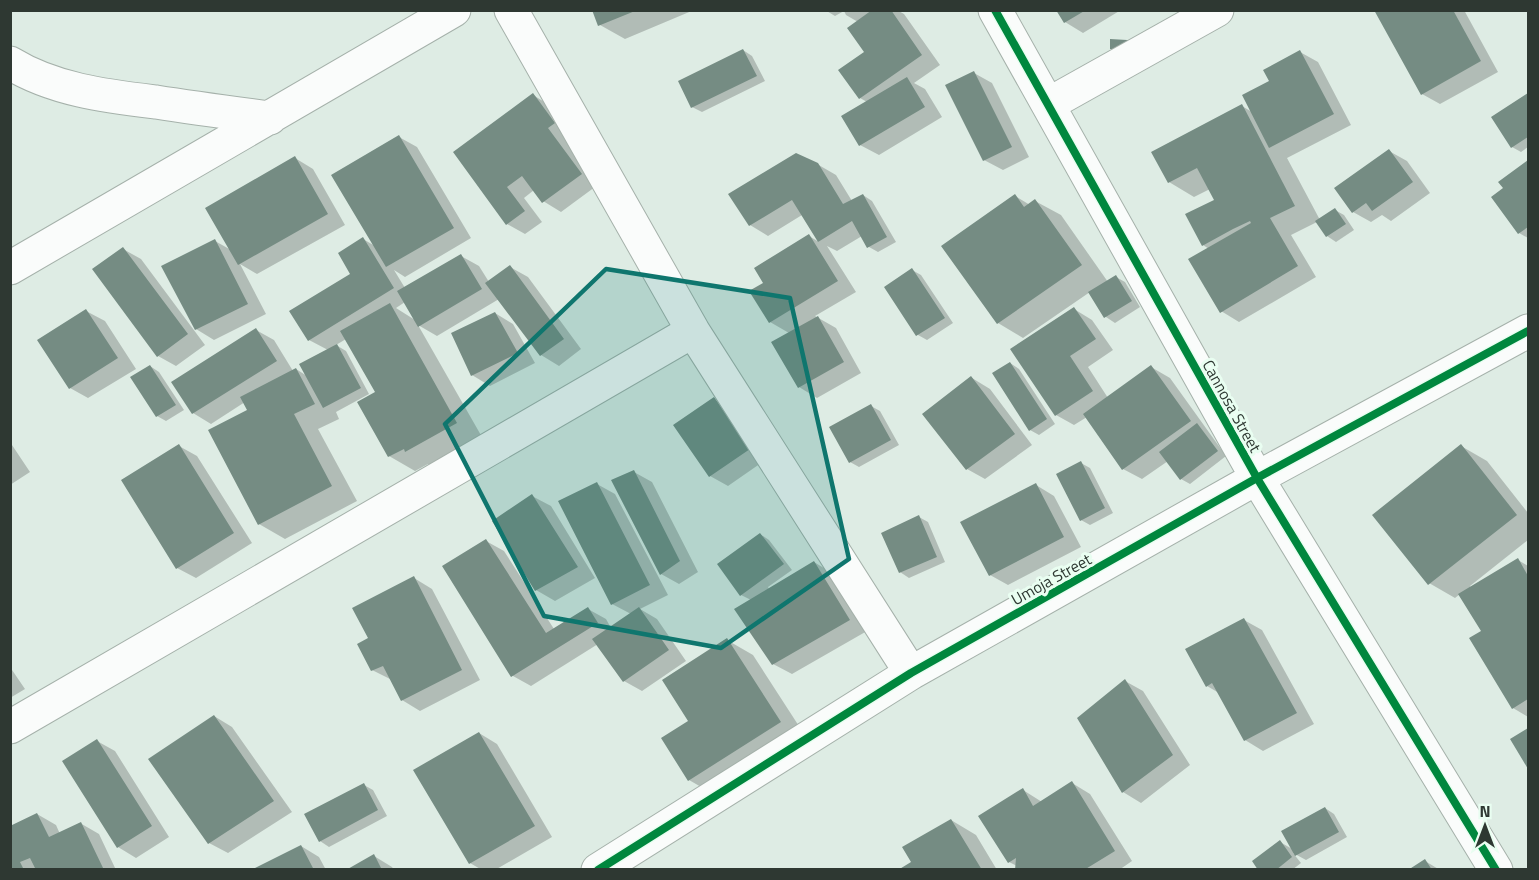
<svg xmlns="http://www.w3.org/2000/svg" width="1539" height="880" font-family="'Titillium Web',sans-serif">
  <rect width="100%" height="100%" fill="#deece4"/>
  <path fill="#0003" fill-rule="evenodd" d="M594 10H694L625 39 600 25Z
    M825 10H897L904 14 940 65 914 83 925 89 942 117 879 155 860 145 867 102 860 98 866 53 858 22 846 15 844 11 835 16Z
    M1058 10H1121L1083 33 1065 22Z
    M1376 10H1464L1498 72 1440 104 1422 94Z
    M743 50 752 56 765 81 702 112 692 107Z
    M1300 52 1318 62 1351 125 1287 158 1320 220 1335 210 1344 215 1354 230 1336 242 1327 236 1317 222 1291 235 1316 277 1239 322 1221 311 1209 249 1203 245 1216 200 1210 189 1194 197 1169 182 1242 106 1252 112 1271 81Z
    M974 73 992 83 1029 157 1003 170 984 160Z
    M1528 94V147L1521 152 1512 147 1493 118Z
    M533 95 551 106 573 134 565 139 599 184 561 212 543 201 534 190 524 198 542 222 525 234 507 224 455 152Z
    M399 137 417 147 471 238 405 277 394 270 405 288 461 256 479 266 489 282 510 267 528 277 581 349 559 366 541 355 499 299 437 336 418 325 482 437 432 466 428 464 415 471 389 456 377 393 346 339 336 345 346 351 369 394 336 412 339 419 318 429 357 501 285 539 259 524 249 411 245 402 211 424 193 413 256 330 274 340 293 371 296 369 307 376 328 350 309 340 352 274 363 239 375 246ZM405 302 415 320 396 308Z
    M1389 151 1407 161 1430 193 1391 221 1382 215 1371 222 1353 212Z
    M295 158 313 169 345 225 257 274 240 264 266 314 214 340 196 329 215 241 231 250Z
    M1528 161V238L1519 233 1505 189 1500 182Z
    M817 164 836 175 852 201 863 195 872 201 896 242 878 252 869 247 862 236 837 251 827 246 856 292 815 316 836 328 861 373 817 398 799 387 789 333 770 322 765 283 809 236 819 242 802 215 768 236 750 225Z
    M1015 196 1030 205 1035 201 1061 215 1108 282 1116 277 1125 282 1140 307 1115 323 1106 317 1090 292 1023 338 998 323Z
    M123 249 141 259 205 345 176 366 158 356Z
    M912 270 921 275 953 323 927 340 918 335 886 287Z
    M1074 309 1092 320 1113 350 1088 367 1108 398 1151 367 1170 378 1226 456 1190 484 1181 479 1168 461 1142 479 1123 469 1087 417 1074 425 1056 415Z
    M86 311 105 321 136 369 88 398 70 388Z
    M495 313 513 324 535 363 490 386 472 375Z
    M1010 363 1019 369 1055 424 1039 435 1030 430Z
    M150 366 159 372 184 410 166 421 157 416Z
    M972 378 990 389 1032 445 985 479 967 469Z
    M714 399 733 410 767 459 728 486 710 476Z
    M871 406 880 411 899 445 859 467 850 462Z
    M10 442 30 472 10 485Z
    M179 446 197 456 252 543 196 578 177 568Z
    M1461 446 1487 461 1528 513V540L1470 586 1471 588 1518 560 1528 566V717L1513 708 1471 639 1483 631 1460 594 1455 598 1429 583Z
    M1081 463 1090 468 1113 513 1090 525 1081 520Z
    M634 472 652 482 698 572 679 584 661 574Z
    M597 484 615 494 668 595 640 609 657 619 686 661 642 691 624 681 598 644 531 686 513 676 486 541 504 551 554 629 588 609 606 619 611 628 631 614 612 604Z
    M1036 485 1054 496 1081 547 1008 585 990 575Z
    M532 496 551 506 595 578 555 601 536 590Z
    M919 517 928 522 945 562 909 578 900 572Z
    M760 534 769 540 792 570 768 587 769 589 814 562 832 573 867 631 792 674 773 664 751 600 741 595Z
    M414 578 432 589 480 680 420 711 402 700 392 680 372 670 370 639Z
    M1244 620 1262 630 1314 724 1263 751 1245 740 1219 693 1207 686Z
    M727 640 753 655 806 737 715 795 689 780 663 739 690 721Z
    M10 667 25 689 10 698Z
    M1125 681 1143 691 1190 765 1141 803 1123 792Z
    M214 716 232 727 292 812 228 853 209 843Z
    M1528 730V767L1512 740Z
    M479 733 497 744 552 837 495 870H482L470 863Z
    M97 741 115 751 169 837 136 858 118 847Z
    M1072 783 1090 794 1132 861 1119 870H1016L1017 866 1009 862 1023 790 1042 802Z
    M364 785 373 790 387 816 329 847 320 841Z
    M1325 808 1334 814 1347 837 1306 860 1293 853 1301 863 1292 870H1260L1280 842 1294 850Z
    M37 814 56 825 60 834 80 823 99 834 116 870H10Z
    M951 820 976 835 997 870H901L913 862Z
    M301 846 319 857 326 870H255Z
    M374 856 392 867 394 870H350Z
    M1425 861 1440 870H1411Z"/>
  <path fill="#758c83" d="M592 10H635V11L598 26Z
    M872 10H891L922 55 859 99 838 70 864 52 847 28Z
    M1056 10H1086L1064 23Z
    M1374 10H1453L1481 61 1421 95Z
    M1110 39 1144 41 1143 51 1110 49Z
    M743 49 757 76 691 108 678 81Z
    M1300 50 1334 114 1269 148 1242 95 1269 81 1263 70Z
    M974 71 1012 147 983 161 945 85Z
    M907 77 925 107 859 146 841 116Z
    M533 93 555 123 548 128 582 174 542 203 522 176 507 187 525 211 506 225 453 152Z
    M1528 93V137L1511 148 1491 117Z
    M1242 104 1295 206 1270 218 1298 266 1220 313 1188 259 1251 223 1250 221 1233 229 1202 246 1185 214 1214 200 1197 168 1168 183 1151 152Z
    M399 135 454 228 386 267 331 175Z
    M1389 149 1413 182 1372 211 1366 203 1352 213 1334 188Z
    M796 153 818 163 843 204 863 194 887 237 867 248 852 221 818 242 792 200 749 226 728 194Z
    M295 156 328 214 238 265 205 208Z
    M1528 160V227L1518 234 1491 197 1503 188 1498 182Z
    M1015 194 1024 207 1035 199 1082 265 997 324 941 246Z
    M1335 208 1346 224 1326 237 1315 221Z
    M809 234 838 281 769 323 749 291 763 283 754 268Z
    M363 237 394 288 308 341 289 311 350 274 338 253Z
    M215 239 248 304 195 330 161 266Z
    M123 247 188 334 157 357 92 269Z
    M461 254 482 289 418 327 397 291Z
    M510 265 564 339 540 356 485 283Z
    M912 268 945 318 916 336 884 287Z
    M1116 275 1132 301 1104 318 1088 292Z
    M390 303 457 423 405 452 404 449 388 457 357 402 375 392 340 331Z
    M1074 307 1096 339 1070 356 1093 391 1055 416 1010 349Z
    M86 309 118 358 69 389 37 340Z
    M495 312 518 353 471 376 451 333Z
    M818 316 844 362 798 388 771 342Z
    M256 328 277 361 192 414 171 382Z
    M337 344 361 388 323 408 299 364Z
    M1010 362 1047 419 1029 431 992 373Z
    M150 365 176 405 156 417 130 377Z
    M1151 365 1191 421 1122 470 1083 414Z
    M296 368 315 404 294 414 332 486 258 525 208 430 247 410 240 397Z
    M971 376 1015 434 966 470 922 414Z
    M714 397 750 449 709 477 673 425Z
    M871 404 891 440 849 463 829 427Z
    M1197 423 1218 451 1180 480 1159 452Z
    M179 444 234 533 176 569 121 480Z
    M1461 444 1517 515 1428 585 1372 515Z
    M1081 461 1105 508 1080 521 1056 474Z
    M634 470 680 561 660 575 611 480Z
    M597 482 650 585 611 605 558 501Z
    M1036 483 1064 537 989 576 960 522Z
    M532 494 578 567 535 591 492 521Z
    M919 515 937 557 899 573 881 533Z
    M760 533 784 564 740 596 717 564Z
    M486 539 546 633 588 607 598 623 511 677 442 566Z
    M1518 558 1528 576V699L1512 709 1469 638 1481 631 1458 594Z
    M814 561 850 620 772 665 734 609Z
    M414 576 462 670 401 701 383 666 371 671 357 644 368 638 352 608Z
    M639 607 669 650 623 682 592 639Z
    M1244 618 1297 713 1244 741 1212 683 1206 687 1185 649Z
    M727 638 781 722 688 781 661 738 688 721 662 680Z
    M1125 679 1173 755 1122 793 1077 718Z
    M214 715 274 801 208 844 148 759Z
    M1528 728V769L1510 739Z
    M479 732 535 826 469 864 413 770Z
    M97 739 152 826 117 848 62 761Z
    M1072 781 1115 851 1084 870H1015L1016 858 1008 863 978 816 1023 788 1033 806Z
    M364 783 378 810 319 842 304 814Z
    M1325 807 1339 832 1295 856 1281 831Z
    M37 813 49 837 81 822 104 870H36L30 858 20 862 24 870H10V826Z
    M951 819 982 870H898L911 862 902 847Z
    M1280 840 1292 857 1276 870H1258L1252 861Z
    M301 845 314 870H251Z
    M374 854 382 870H346Z
    M1425 859 1432 870H1408Z"/>
  <g fill="none" stroke-linecap="round" stroke-linejoin="round">
    <defs>
      <path id="minor" d="M511 10 693 331 911 673
        M995 10 1257 478 1496 870
        M10 63C54 90 106 96 156 102 194 108 232 113 270 118
        M1049 104 1217 10
        M10 268 454 10
        M10 727 693 331
        M598 870 911 673 1257 478 1528 331"/>
    </defs>
    <use href="#minor" stroke="#a5b1aa" stroke-width="35"/>
    <use href="#minor" stroke="#fafcfb" stroke-width="33"/>
    <defs>
      <path id="cycleway" d="M995 10 1257 478 1496 870
        M598 870 911 673 1257 478 1528 331"/>
    </defs>
    <use href="#cycleway" stroke="#e9fef1" stroke-width="11"/>
    <use href="#cycleway" stroke="#00873e" stroke-width="8"/>
  </g>
  <path fill="#0f766e" fill-opacity="0.2" stroke="#0f766e" stroke-width="4.5" stroke-linejoin="round" d="M606 269 790 298 849 559 721 648 544 616 445 424Z"/>
  <g text-anchor="middle" stroke-width="6" stroke-linejoin="round" paint-order="stroke">
    <g font-size="16" fill="#2e3832" stroke="#e9fef1">
      <text transform="translate(1232 406) rotate(61)" y="6">Cannosa Street</text>
      <text transform="translate(1051 579) rotate(-29)" y="6">Umoja Street</text>
    </g>
  </g>
  <rect width="1539" height="880" fill="none" stroke="#2e3832" stroke-width="24"/>
  <g transform="translate(1485 826)" stroke="#e9fef1" stroke-width="4.5" paint-order="stroke">
  <path d="M0-4.5L10 22L0 15L-10 22Z" fill="#2e3832"/>
  <text y="-9" font-size="16" font-weight="bold" text-anchor="middle" fill="#2e3832">N</text>
  </g>
</svg>
